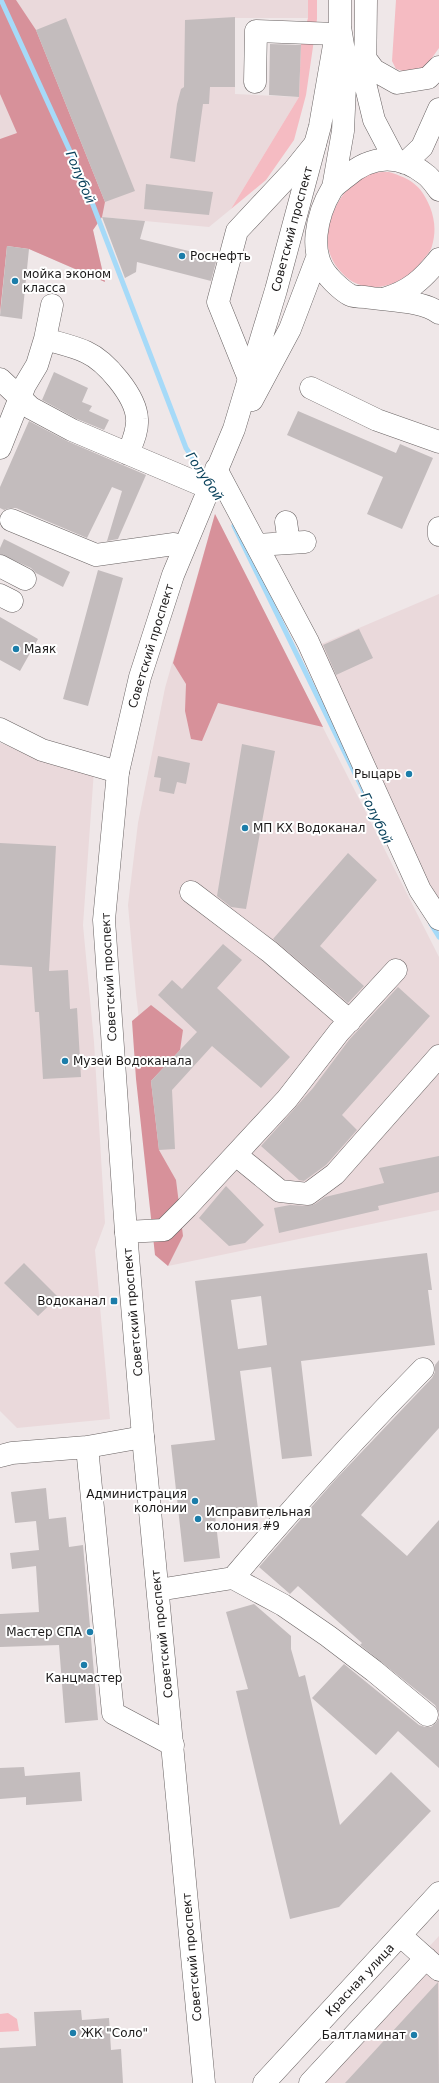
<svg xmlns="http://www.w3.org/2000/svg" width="439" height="2083" font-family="'DejaVu Sans',sans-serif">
  <rect width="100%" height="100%" fill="#efe7e8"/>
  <path fill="#ead9db" d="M0 0H308V18H235V94L299 97 231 209 209 227 102 217 93 230 105 282 29 249 7 246 0 313Z
    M215 514 439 957V1210L168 1266 136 994 128 905 138 823 165 688Z
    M439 594V904L319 645Z
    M0 743 94 770 83 925 94 1042 105 1223 95 1250 110 1419 17 1428 0 1411Z
    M439 1936V2083H305L341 2042Z"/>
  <path fill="#f5bbc2" d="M308 0H317V19L306 95 294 140 266 180 231 209 299 97 301 42 308 18Z
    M396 0H439V48L424 69 411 73 396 69 392 61Z
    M389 172C411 179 421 185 430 207 435 220 436 232 432 246 431 251 426 256 422 261 403 286 366 299 342 273 335 266 330 257 328 247 324 220 344 181 371 173 376 172 383 172 389 172Z
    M8 2013 17 2019 19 2031 0 2032V2014Z"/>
  <path fill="#d7919a" d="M0 0H16L36 30 105 202 102 217 93 230 105 282 29 249 7 246 0 313V139L17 133 0 94Z
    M215 514 323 727 218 703 202 741 191 739 185 711 186 684 173 663Z
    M151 1005 183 1030 180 1050 151 1081 159 1150 176 1180 183 1236 168 1266 155 1255 136 1079 132 1021Z"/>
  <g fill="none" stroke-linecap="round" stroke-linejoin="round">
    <path stroke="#a6daf8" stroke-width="5" d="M1 0 85 184 186 448 206 478
      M234 526 365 794
      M431 924 439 937"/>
  </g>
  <path fill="#c3bcbd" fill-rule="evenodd" d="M235 17V87H210L209 104H203L195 162 170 158 177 104 181 89 184 87 185 20Z
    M66 18 135 191 105 202 36 30Z
    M270 44 301 45 299 97 269 95Z
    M146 184 213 192 209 215 144 209Z
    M102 217 145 221 140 239 217 258 211 281 137 262 136 272 125 278Z
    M7 246 29 249 22 319 0 316Z
    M54 372 88 388 82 402 92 406 89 411 109 420 104 430 77 419 42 400Z
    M298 411 396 453 400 444 433 458 402 529 367 514 383 477 287 435Z
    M29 421 67 441 146 475 118 539 107 541 122 491 112 487 87 538 16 508H10L4 510 0 508V487Z
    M4 539 70 572 63 587 36 573 31 568 0 554V548Z
    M98 570 123 578 88 706 63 699Z
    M0 617 38 639 20 671 0 660Z
    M359 629 373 658 336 675 323 645Z
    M242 744 275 751 246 909 231 907 217 896Z
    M158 756 190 763 186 784 177 782 174 794 159 791 161 778 154 777Z
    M0 843 56 846 49 971 68 970 70 1009 77 1008 81 1077 43 1079 39 1012H35L32 967 0 965Z
    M348 853 377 880 320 946 364 986 348 1003 273 939Z
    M223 944 242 960 217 988 290 1057 261 1088 212 1046 172 1090 175 1149 159 1150 151 1081 197 1032 158 995 172 980 182 989Z
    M398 987 430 1016 342 1115 357 1130 326 1165 304 1181 299 1180 261 1146 313 1088 349 1040Z
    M439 1156V1192L378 1206 379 1210 279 1233 274 1208 290 1205 307 1206 315 1204 325 1197 384 1183 379 1168Z
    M226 1186 264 1225 245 1243 229 1246 199 1218Z
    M427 1253 432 1290H428L435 1345 301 1361 312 1456 282 1459 271 1367 240 1371 258 1509 215 1515 220 1558 184 1562 171 1445 215 1440 195 1281ZM261 1296 267 1345 238 1349 231 1300Z
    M24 1263 58 1297 38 1316 4 1283Z
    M439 1360V1428L361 1515 407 1556 439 1520V1713L435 1705 360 1645 362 1643 298 1586 290 1594 259 1567 335 1480 432 1378 435 1372V1365Z
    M46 1488 49 1519 66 1517 69 1547 83 1545 98 1720 65 1723 59 1645 0 1647V1614L39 1612 36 1566 12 1569 10 1553 39 1550 36 1521 15 1523 11 1492Z
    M254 1604 291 1636V1649L299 1677 305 1675 340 1825 391 1772 431 1811 339 1907 290 1919 236 1691 248 1689 226 1612Z
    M344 1664 419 1725 425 1727H431L436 1723 439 1718V1768L398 1731 376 1755 312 1698Z
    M24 1767 25 1776 80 1772 82 1801 26 1805V1797L0 1799V1768Z
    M438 1982 439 2083H345Z
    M81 2010 82 2020 109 2018 111 2050 121 2049 123 2083H0V2048L36 2046 34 2012Z"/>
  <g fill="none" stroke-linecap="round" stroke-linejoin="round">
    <defs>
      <path id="minor" d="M255 82 256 31 336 34
        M52 305 45 339C58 343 73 346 86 352 106 361 136 396 137 419 138 431 132 443 128 454
        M0 379 31 408 72 430 209 488
        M249 379 218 302 237 231 294 170 315 144
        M311 388 377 420 439 442
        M0 448 25 385 37 365 45 339
        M216 469 308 642 420 890 439 919
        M11 520 96 555 174 544 183 548
        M286 522 289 543
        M439 528V535
        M257 545 305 542
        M0 566 25 579
        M0 595 12 601
        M0 729 42 750 118 772
        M191 892 270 952 350 1021
        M236 1155 280 1191 308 1194 335 1174 439 1056
        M126 1232 164 1230 187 1207 287 1099 339 1032 396 970
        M87 1447 113 1713 173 1745
        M0 1456 12 1453 87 1447 143 1437
        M233 1578C294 1506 357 1436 423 1369
        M158 1590 233 1578 283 1605 328 1636 374 1671 427 1715
        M401 1936 439 1970
        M310 2083 426 1958"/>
      <path id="major" d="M366 0 365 83 374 120 394 158
        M365 58 374 70 397 83 428 78 439 67
        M405 163 422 147 439 109
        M333 188 343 131 346 63 340 27V0
        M439 190C435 185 431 178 425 174 398 153 371 155 346 177 341 181 335 185 332 189 317 214 307 254 329 277 334 283 344 292 350 295 354 297 361 297 365 297 387 301 422 300 439 313
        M383 299C409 292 423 279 439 259
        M252 400 290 329 317 258
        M204 2083 143 1437 126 1232 104 920 118 772 140 677 173 575 234 429 249 379 276 290 320 126 336 34 340 27
        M264 2083 439 1893"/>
    </defs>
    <use href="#minor" stroke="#686262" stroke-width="23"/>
    <use href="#major" stroke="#686262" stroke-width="23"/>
    <use href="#minor" stroke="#fff" stroke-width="22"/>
    <use href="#major" stroke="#fff" stroke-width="22"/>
  </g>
  <g fill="#1b7da9" stroke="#fff" stroke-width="1.5">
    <circle cx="182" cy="256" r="4"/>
    <circle cx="15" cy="281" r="4"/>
    <circle cx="16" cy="649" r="4"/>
    <circle cx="409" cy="774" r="4"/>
    <circle cx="245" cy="828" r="4"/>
    <circle cx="65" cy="1061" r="4"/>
    <rect x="110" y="1297" width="8" height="8" rx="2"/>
    <circle cx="195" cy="1501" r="4"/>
    <circle cx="198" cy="1519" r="4"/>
    <circle cx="90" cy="1632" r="4"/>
    <circle cx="84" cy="1665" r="4"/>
    <circle cx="73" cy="2033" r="4"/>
    <circle cx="414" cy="2035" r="4"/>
  </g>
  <g text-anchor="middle" stroke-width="4" stroke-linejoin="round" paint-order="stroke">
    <g font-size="12" fill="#1b1919" stroke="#fff">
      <text transform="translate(292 229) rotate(-75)" y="4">Советский проспект</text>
      <text transform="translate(151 646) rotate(-73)" y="4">Советский проспект</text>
      <text transform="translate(109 977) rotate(-93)" y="4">Советский проспект</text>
      <text transform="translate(133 1312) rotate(-95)" y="4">Советский проспект</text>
      <text transform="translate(162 1634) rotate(-96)" y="4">Советский проспект</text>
      <text transform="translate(192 1957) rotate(-95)" y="4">Советский проспект</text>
      <text transform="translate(360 1980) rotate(-47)" y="4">Красная улица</text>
    </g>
    <g font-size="12" fill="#1b1919" stroke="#fff" text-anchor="start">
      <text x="190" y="260">Роснефть</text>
      <text x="23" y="278">мойка эконом<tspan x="23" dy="14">класса</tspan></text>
      <text x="24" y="653">Маяк</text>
      <text x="401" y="778" text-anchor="end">Рыцарь</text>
      <text x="253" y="832">МП КХ Водоканал</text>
      <text x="73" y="1065">Музей Водоканала</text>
      <text x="106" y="1305" text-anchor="end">Водоканал</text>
      <text x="187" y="1498" text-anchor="end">Администрация<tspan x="187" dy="14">колонии</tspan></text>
      <text x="206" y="1516">Исправительная<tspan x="206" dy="14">колония #9</tspan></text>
      <text x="82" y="1636" text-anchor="end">Мастер СПА</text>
      <text x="84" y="1682" text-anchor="middle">Канцмастер</text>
      <text x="81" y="2037">ЖК "Соло"</text>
      <text x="406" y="2039" text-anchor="end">Балтламинат</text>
    </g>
    <g font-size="13" font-style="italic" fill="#09415b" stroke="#fff">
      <text transform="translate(81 177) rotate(67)" y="5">Голубой</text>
      <text transform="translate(205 476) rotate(56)" y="5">Голубой</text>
      <text transform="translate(377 818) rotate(64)" y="5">Голубой</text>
    </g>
  </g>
</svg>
